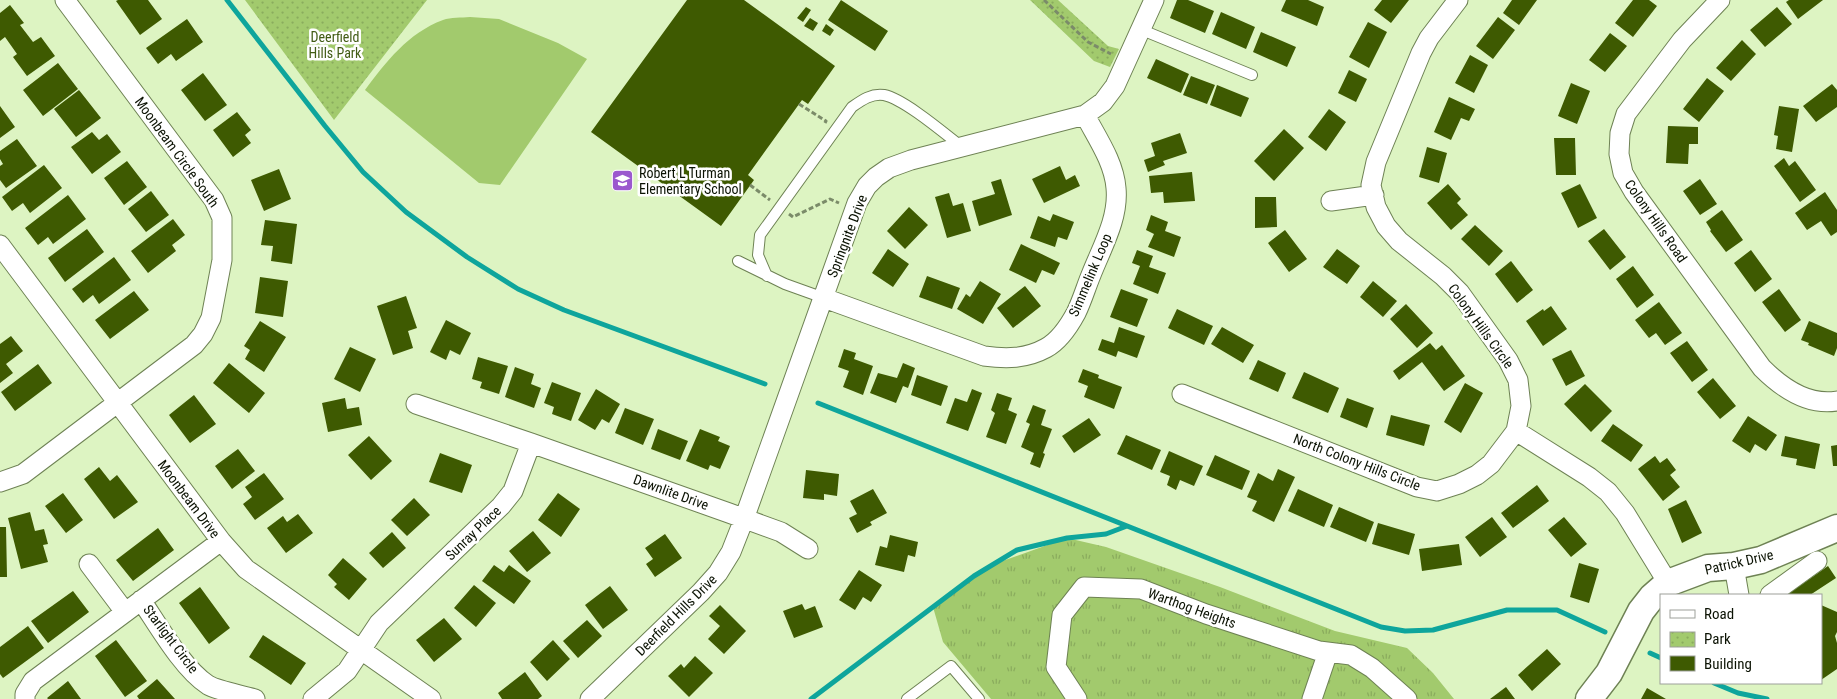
<svg xmlns="http://www.w3.org/2000/svg" width="1837" height="699" font-family="'Roboto Condensed',sans-serif">
  <defs>
    <pattern id="grass-tufts" width="24" height="20" patternUnits="userSpaceOnUse" patternTransform="scale(1.25)"><rect width="24" height="20" fill="#a2ca6d"/><path d="M3 7l-1-3M5 7V3M7 7l1-3M15 17l-1-3M17 17v-4M19 17l1-3" fill="none" stroke="#8aac5d"/></pattern>
    <pattern id="park-dots" width="8" height="8" patternUnits="userSpaceOnUse" patternTransform="scale(1.25)"><rect width="8" height="8" fill="#a2ca6d"/><path d="M2 2h.1M6 6h.1" fill="none" stroke="#8aac5d" stroke-width="1.8" stroke-linecap="round"/></pattern>
  </defs>
  <rect width="100%" height="100%" fill="#ddf4c2"/>
  <path fill="url(#grass-tufts)" d="M1067 538 1106 547 1220 587 1335 631 1407 648 1433 673 1454 699H991L943 642 933 607 994 564Z"/>
  <path fill="url(#park-dots)" d="M245 0H427L334 120Z
    M1030 0H1058L1108 46 1119 49 1110 67 1094 61Z"/>
  <path fill="#a2ca6d" d="M470 17 499 19 558 43 587 59 500 185 479 183 365 90C386 62 408 33 443 20 451 17 461 18 470 17Z"/>
  <g fill="none" stroke-linecap="round" stroke-linejoin="round">
    <path stroke="#0ea59c" stroke-width="5" d="M227 0 325 126 363 172 406 212 467 257 518 289 564 310 765 384
      M818 403 1381 627 1405 631 1433 630 1507 610H1557L1605 632
      M1650 653 1661 658
      M1714 683 1738 693 1767 699
      M811 699 974 576 1017 550 1067 538 1106 534 1127 526"/>
  </g>
  <path fill="#3e5a01" d="M118 0H148L162 19 140 35 116 1Z
    M687 0H744L835 66 808 104 802 100 748 175 754 180 721 226 591 132Z
    M841 0 888 31 875 51 828 20Z
    M1177 0H1188L1214 11 1205 33 1170 18Z
    M1286 0H1308L1324 7 1317 26 1281 11Z
    M1382 0H1409L1391 23 1374 10Z
    M1512 0H1537L1519 25 1503 13Z
    M1633 0H1649L1657 6 1633 37 1615 23Z
    M1789 0H1823L1798 19 1786 2Z
    M10 5 24 23 20 25 33 42 41 37 55 56 27 76 13 57 17 54 5 37 0 41V13Z
    M806 7 811 10 803 22 797 18Z
    M1777 7 1792 24 1765 47 1750 30Z
    M1221 12 1255 27 1246 49 1212 34Z
    M1498 17 1515 30 1493 59 1476 46Z
    M810 18 818 23 813 31 804 26Z
    M187 19 203 42 176 61 171 54 158 64 146 48Z
    M1368 22 1387 32 1369 68 1349 57Z
    M826 24 834 30 830 36 822 31Z
    M1261 32 1296 47 1287 67 1253 52Z
    M1610 33 1627 46 1605 72 1589 60Z
    M1742 40 1756 54 1731 81 1716 68Z
    M1470 55 1488 65 1474 93 1455 83Z
    M1156 59 1189 74 1181 93 1147 78Z
    M58 63 78 89 43 116 23 90Z
    M1349 70 1367 79 1356 102 1338 93Z
    M203 73 227 105 205 121 181 90Z
    M1191 76 1215 85 1207 104 1183 95Z
    M1707 78 1724 91 1699 122 1683 109Z
    M1571 83 1590 91 1577 124 1558 116Z
    M1832 84 1837 90V107L1816 122 1803 106Z
    M1217 85 1249 98 1241 117 1210 105Z
    M79 90 101 118 76 137 54 109Z
    M1449 97 1475 109 1469 121 1461 118 1451 140 1434 132Z
    M0 106 15 127 0 138Z
    M1779 106 1799 109 1792 152 1776 149 1778 136 1774 135Z
    M1329 109 1346 122 1326 151 1308 137Z
    M237 112 251 130 245 135 251 143 233 157 213 130Z
    M1668 126 1698 127V144H1689L1688 164 1666 163Z
    M1284 129 1304 148 1274 181 1254 161Z
    M92 132 99 140 107 134 121 152 92 174 71 147Z
    M1180 133 1187 153 1163 161 1165 165 1148 172 1144 160 1155 156 1151 143Z
    M1554 138H1575L1576 175H1556Z
    M17 139 37 166 6 188 0 180V166L3 164 0 159V151Z
    M1427 147 1447 153 1439 183 1419 177Z
    M1784 158 1789 166 1795 161 1816 190 1800 202 1774 166Z
    M127 161 147 187 124 205 104 178Z
    M44 165 62 188 30 213 23 203 12 211 2 197Z
    M1060 166 1066 180 1075 175 1080 186 1044 203 1032 179Z
    M279 169 291 199 264 211 251 180Z
    M1192 172 1195 201 1164 203 1163 192 1151 193 1149 176Z
    M1001 179 1012 215 979 226 972 201 995 194 991 182Z
    M1700 179 1717 204 1700 215 1683 191Z
    M1448 184 1461 199 1457 203 1468 215 1451 230 1427 203Z
    M1580 184 1597 218 1578 228 1561 193Z
    M151 191 169 215 146 232 128 209Z
    M1825 192 1837 210V232L1831 236 1821 221 1807 230 1795 213Z
    M949 193 953 206 963 203 971 231 947 238 935 197Z
    M68 195 86 219 53 244 48 237 38 245 25 228Z
    M1255 197H1276L1277 227 1255 228Z
    M909 207 928 225 905 249 887 231Z
    M1722 210 1743 240 1726 252 1710 231 1711 230 1706 222Z
    M1053 214 1074 222 1067 240 1058 237 1055 247 1030 238 1038 216 1050 221Z
    M1151 215 1168 222 1165 231 1181 237 1174 257 1148 247 1154 234 1146 230Z
    M173 219 185 235 172 245 176 251 148 273 131 251Z
    M265 220 297 224 292 264 271 261 273 246 261 245Z
    M1475 225 1503 251 1489 266 1461 239Z
    M87 229 104 252 65 282 48 258Z
    M1604 229 1626 257 1610 270 1588 241Z
    M1285 230 1307 259 1289 272 1268 243Z
    M1021 244 1060 263 1054 275 1042 270 1036 283 1009 270Z
    M888 249 909 264 893 287 872 273Z
    M1337 249 1360 266 1347 284 1323 267Z
    M1137 250 1153 256 1149 267 1166 273 1158 294 1133 284 1140 266 1132 263Z
    M1751 250 1772 279 1755 292 1734 263Z
    M114 257 131 280 99 304 93 295 83 303 72 289Z
    M1511 261 1533 290 1517 303 1495 274Z
    M1633 266 1654 295 1637 308 1616 279Z
    M927 276 960 288 952 309 919 297Z
    M260 277 288 281 283 317 255 313Z
    M980 281 1001 294 983 324 957 309 966 294 970 297Z
    M1373 281 1397 301 1383 317 1360 297Z
    M1025 286 1041 306 1013 328 997 308Z
    M1121 289 1148 299 1137 327 1110 317Z
    M1779 289 1801 320 1785 332 1762 302Z
    M134 291 149 310 110 339 95 320Z
    M406 296 417 328 408 331 413 348 393 355 377 306Z
    M1659 302 1682 333 1665 345 1656 333 1649 338 1635 320Z
    M1406 304 1433 333 1417 348 1390 319Z
    M1551 306 1567 329 1543 346 1526 321 1543 309 1544 311Z
    M1177 309 1213 326 1204 345 1168 328Z
    M446 320 471 333 460 355 450 350 446 360 430 352Z
    M260 321 286 337 264 372 245 359 250 350 244 346Z
    M1809 321 1837 333V348L1834 356 1808 345 1809 343 1801 340Z
    M1119 327 1145 336 1137 358 1118 351 1116 357 1098 350 1102 339 1114 343Z
    M1222 327 1254 345 1243 363 1211 344Z
    M11 336 23 351 6 364 13 373 0 383V344Z
    M1687 341 1708 370 1692 382 1670 353Z
    M1430 343 1436 350 1442 345 1465 376 1444 391 1422 362 1399 380 1393 371Z
    M350 347 376 359 360 392 334 379Z
    M844 349 856 353 854 359 873 366 863 395 843 387 849 371 838 367Z
    M1571 350 1585 376 1566 386 1552 359Z
    M478 357 508 366 499 394 480 388 482 382 472 379Z
    M1258 360 1286 373 1278 392 1249 379Z
    M229 363 265 393 249 413 213 383Z
    M903 363 915 368 908 388 903 386 896 403 870 393 878 373 897 378Z
    M38 364 52 383 15 411 1 392Z
    M515 367 534 374 531 384 541 388 534 408 505 397Z
    M1083 369 1099 375 1098 378 1122 387 1114 409 1084 397 1088 386 1078 382Z
    M1304 372 1339 388 1328 413 1292 398Z
    M917 375 948 386 941 406 911 395Z
    M1713 378 1736 406 1720 419 1697 392Z
    M552 382 581 393 571 421 552 414 554 407 544 403Z
    M1465 383 1483 393 1461 433 1444 422Z
    M1585 384 1612 411 1591 432 1564 404Z
    M596 389 620 404 609 423 602 419 595 430 578 420Z
    M972 389 982 393 968 431 946 423 955 398 967 402Z
    M997 393 1012 398 1008 410 1017 414 1006 444 986 437 995 413 991 410Z
    M194 395 216 424 190 443 169 415Z
    M345 398 347 409 359 407 362 425 328 432 322 403Z
    M1347 398 1374 408 1367 428 1340 417Z
    M1033 405 1046 410 1041 425 1052 429 1043 453 1045 454 1040 468 1030 464 1034 453 1021 447 1030 424 1026 422Z
    M625 408 654 419 643 445 615 433Z
    M1391 415 1430 425 1424 446 1386 435Z
    M1748 416 1777 435 1766 451 1755 444 1750 453 1732 441Z
    M1089 418 1101 435 1074 453 1062 436Z
    M1613 424 1643 445 1631 462 1601 441Z
    M658 429 688 441 680 460 651 449Z
    M700 429 720 437 718 441 730 446 720 469 710 465 708 470 686 461Z
    M1126 435 1161 450 1152 470 1117 454Z
    M369 436 392 461 371 480 348 455Z
    M1785 436 1820 444 1815 469 1796 465 1797 459 1781 456Z
    M1837 445V466H1833L1831 446Z
    M238 449 255 471 232 489 215 466Z
    M1169 451 1203 466 1194 486 1180 480 1176 490 1167 485 1170 476 1160 472Z
    M440 453 472 465 462 493 429 482Z
    M1215 455 1250 471 1242 490 1206 475Z
    M1655 456 1660 463 1667 458 1676 470 1670 475 1680 487 1663 501 1638 469Z
    M99 467 110 481 117 475 138 502 114 519 84 479Z
    M1278 469 1295 477 1274 522 1252 511 1257 501 1247 497 1258 473 1273 481Z
    M806 470 839 474 837 496 824 494V500L803 498Z
    M264 473 284 499 255 520 243 504 252 497 245 487Z
    M1537 485 1549 501 1513 528 1501 513Z
    M873 489 887 513 870 522 872 525 857 533 849 518 857 514 850 501Z
    M1298 489 1333 505 1324 527 1288 511Z
    M63 493 83 520 66 533 45 506Z
    M558 493 580 509 561 537 538 520Z
    M414 498 430 515 407 536 391 520Z
    M1686 500 1702 533 1682 543 1668 509Z
    M1339 507 1374 522 1366 542 1330 527Z
    M30 512 35 531 44 529 48 544 43 545 48 562 21 569 8 518Z
    M298 514 313 533 286 553 267 528 283 516 287 522Z
    M1492 517 1507 537 1480 557 1465 537Z
    M1564 517 1587 544 1571 557 1548 530Z
    M1378 523 1415 534 1409 555 1372 544Z
    M0 527H6L7 577H0Z
    M158 528 174 550 133 581 116 560Z
    M533 531 551 553 527 572 509 551Z
    M392 532 406 548 383 568 369 553Z
    M665 534 682 558 655 577 646 564 653 559 645 548Z
    M890 535 918 542 915 557 908 555 904 572 875 565 880 546 887 548Z
    M1459 544 1462 565 1422 571 1419 549Z
    M343 558 367 579 349 600 334 587 337 584 328 575Z
    M1579 563 1599 569 1589 603 1570 597Z
    M494 565 504 572 509 565 531 581 514 604 482 581Z
    M1828 566 1836 578 1810 595H1788V594Z
    M859 570 882 585 871 602 863 597 855 610 839 600Z
    M474 585 496 603 476 627 454 608Z
    M610 586 628 610 603 629 585 605Z
    M200 587 230 628 209 644 179 603Z
    M73 591 89 612 48 643 31 621Z
    M802 604 805 610 815 606 823 627 794 638 783 611Z
    M720 605 746 631 724 654 708 639 720 626 709 616Z
    M1821 605 1837 612V632L1835 636 1837 643V669L1821 680Z
    M444 618 462 639 434 662 416 640Z
    M587 620 602 636 578 658 563 641Z
    M28 626 44 648 3 678 0 674V647Z
    M263 635 306 663 291 685 249 657Z
    M116 640 147 681 125 697 95 656Z
    M553 640 570 659 547 681 530 662Z
    M1547 649 1561 664 1532 691 1518 675Z
    M695 656 713 673 689 697 668 676 681 664 684 668Z
    M525 672 542 696 538 699H502L498 693Z
    M157 679 175 699H139L137 696Z
    M68 681 81 699H48L47 698Z
    M1506 687 1515 699H1490Z
    M1647 688 1666 699H1641Z"/>
  <g fill="none" stroke-linecap="round" stroke-linejoin="round">
    <defs>
      <path id="lane" d="M1142 30 1252 75
        M738 261 785 284 824 298
        M767 276 758 255 760 235 852 107C862 100 872 93 884 95 904 99 944 133 962 147
        M907 699 951 666 979 699"/>
      <path id="street" d="M1458 0 1429 38 1421 53 1376 162 1371 185 1376 207 1386 226 1399 241 1443 276 1460 293 1508 360 1518 380 1521 406 1516 431 1589 477 1608 492 1625 513 1668 583
        M1720 0 1682 40 1626 114 1620 133 1619 154 1623 173 1634 192 1762 368C1781 387 1808 406 1837 401
        M1331 201 1374 195
        M0 245 221 541 246 569 431 699
        M824 298 984 356C1006 359 1026 359 1046 348 1059 341 1069 326 1076 313 1082 301 1086 287 1091 275 1102 247 1119 218 1116 188 1114 162 1097 138 1085 115
        M1182 394 1417 487 1437 491 1459 484 1477 475 1491 464 1516 431
        M416 404 531 443 729 513 781 532 808 549
        M0 482 23 474 194 345 203 334 211 318 222 260V218L214 200 65 0
        M89 564 125 612
        M1734 566 1739 595
        M1770 595 1817 561
        M141 600C158 625 183 669 208 685 218 691 243 695 255 699
        M25 699V694L33 681 221 541
        M313 699 347 671 379 623 501 506 513 491 531 443
        M590 699 701 592 718 573 731 552 744 519 857 203 867 186 876 177 889 168 911 160 1085 115 1103 102 1115 86 1154 0
        M1077 699 1056 667 1062 615 1084 587 1141 589 1206 614 1319 651 1351 655 1372 668 1407 699
        M1312 699 1328 652"/>
      <path id="secondary" d="M1589 699 1609 673 1641 611 1652 597 1668 583 1708 568 1734 566 1761 560 1837 528"/>
    </defs>
    <use href="#lane" stroke="#6e8254" stroke-width="12"/>
    <use href="#street" stroke="#6e8254" stroke-width="21"/>
    <use href="#secondary" stroke="#6e8254" stroke-width="29"/>
    <path stroke="#7b8b69" stroke-width="3" stroke-dasharray="5 2.5" stroke-linecap="butt" d="M1044 0 1088 42 1111 54
      M799 104 826 121 825 123
      M750 185 770 200
      M789 214 793 217 830 199 839 203"/>
    <use href="#lane" stroke="#fff" stroke-width="10"/>
    <use href="#street" stroke="#fff" stroke-width="19"/>
    <use href="#secondary" stroke="#fff" stroke-width="26"/>
  </g>
  <defs>
    <symbol id="school-square" viewBox="-11 -11 22 22"><rect x="-9" y="-9" width="18" height="18" rx="4" fill="#9b58ce" stroke="#fff"/><path d="M0-5L7-2L0 1L-7-2ZM-4 1L0 2.5L4 1V4Q0 6-4 4Z" fill="#fff"/></symbol>
  </defs>
  <g fill-rule="evenodd">
    <use href="#school-square" x="610" y="168" width="25" height="25"/>
  </g>
  <g text-anchor="middle" stroke-width="5" stroke-linejoin="round" paint-order="stroke">
    <g font-size="14" fill="#425c15" stroke="#fff">
      <text x="335" y="42">Deerfield<tspan x="335" dy="16">Hills Park</tspan></text>
    </g>
    <g font-size="14" fill="#0b1203" stroke="#fff">
      <text transform="translate(177 152) rotate(54)" y="5">Moonbeam Circle South</text>
      <text transform="translate(1656 221) rotate(55)" y="5">Colony Hills Road</text>
      <text transform="translate(847 236) rotate(-69)" y="5">Springnite Drive</text>
      <text transform="translate(1090 275) rotate(-67)" y="5">Simmelink Loop</text>
      <text transform="translate(1481 326) rotate(54)" y="5">Colony Hills Circle</text>
      <text transform="translate(1357 462) rotate(21)" y="5">North Colony Hills Circle</text>
      <text transform="translate(671 492) rotate(20)" y="5">Dawnlite Drive</text>
      <text transform="translate(189 499) rotate(53)" y="5">Moonbeam Drive</text>
      <text transform="translate(473 533) rotate(-44)" y="5">Sunray Place</text>
      <text transform="translate(1739 562) rotate(-13)" y="5">Patrick Drive</text>
      <text transform="translate(1192 608) rotate(20)" y="5">Warthog Heights</text>
      <text transform="translate(676 615) rotate(-45)" y="5">Deerfield Hills Drive</text>
      <text transform="translate(171 639) rotate(53)" y="5">Starlight Circle</text>
    </g>
    <g font-size="14" fill="#0b1203" stroke="#fff" text-anchor="start">
      <text x="639" y="178">Robert L Turman<tspan x="639" dy="16">Elementary School</tspan></text>
    </g>
  </g>
  <rect x="1660" y="594" width="162" height="90" fill="#ffffff" stroke="#9da09a"/>
  <rect x="1670" y="610" width="25" height="8" fill="#ffffff" stroke="#9da09a"/>
  <text x="1704" y="619" font-size="15" fill="#0b1203">Road</text>
  <rect x="1670" y="632" width="25" height="15" fill="url(#park-dots)" stroke="#9da09a"/>
  <text x="1704" y="644" font-size="15" fill="#0b1203">Park</text>
  <rect x="1670" y="656" width="25" height="15" fill="#3e5a01" stroke="#9da09a"/>
  <text x="1704" y="669" font-size="15" fill="#0b1203">Building</text>
</svg>
